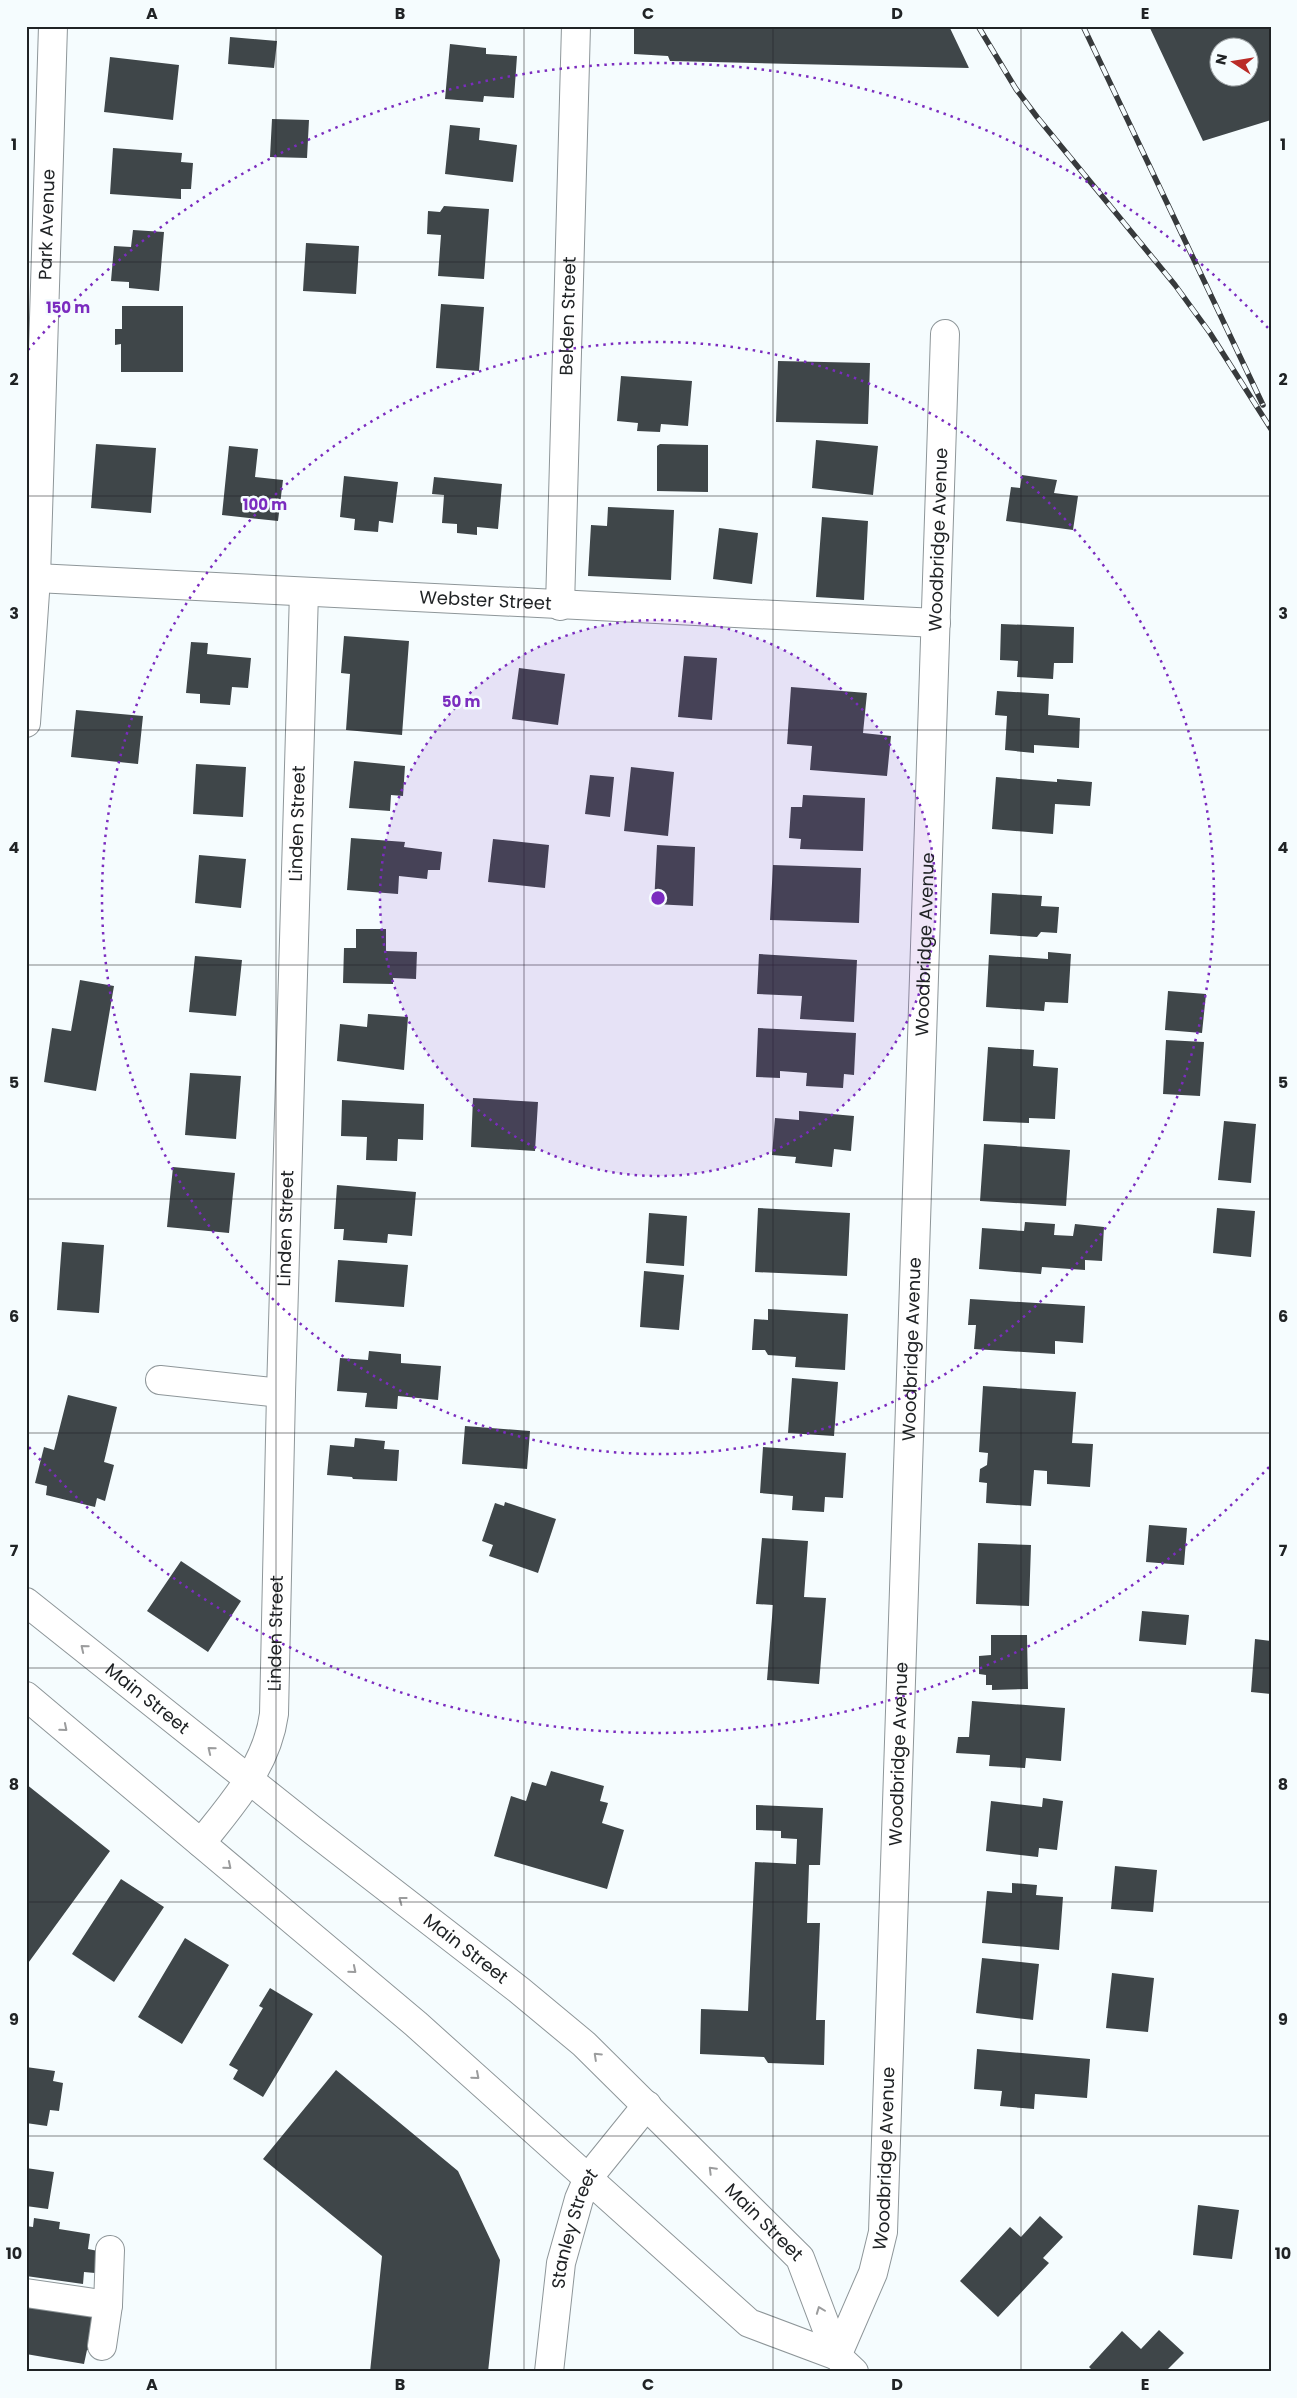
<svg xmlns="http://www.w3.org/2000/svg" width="1297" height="2398" font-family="Poppins,sans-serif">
  <rect width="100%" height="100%" fill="#f5fcfe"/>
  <path fill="#3f4649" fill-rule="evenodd" d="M634 26H949L969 68 670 61 668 56 634 54Z
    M1149 26H1271V120L1203 141ZM1220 48H1250V78H1220Z
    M230 37 277 41 274 68 228 64Z
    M450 44 486 48V54L517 56 514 98 484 96 483 102 445 99Z
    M110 57 179 65 173 120 104 112Z
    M272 119 309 120 307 158 270 157Z
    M450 125 480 128 479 140 517 145 513 182 445 174Z
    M113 148 182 153 181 162 193 163 191 189H181V199L110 194Z
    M444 206 489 209 484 279 438 276 441 235 427 234 428 211 440 212Z
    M133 230 164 232 159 291 129 288V282L111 281 114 246 131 247Z
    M306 243 359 246 356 294 303 291Z
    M441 304 484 307 479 371 436 368Z
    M122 306H183V372H121V344L115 345V329H122Z
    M778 361 870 363 868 424 776 422Z
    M621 376 692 381 688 426 661 424 660 432 637 431 638 423 617 421Z
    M816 440 878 446 873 495 812 488Z
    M96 444 156 448 151 513 91 508Z
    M660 444 708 445V492L657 491V446Z
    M229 446 258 449 255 477 283 480 278 521 222 515Z
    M1022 475 1057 480 1054 493 1078 496 1073 530 1006 521 1011 487 1020 488Z
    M344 476 398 482 393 523 379 521 378 532 354 530 355 519 340 517Z
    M434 477 502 484 498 529 477 527V535L457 533V524L442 523 444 495 432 494Z
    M608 507 674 510 671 580 588 576 591 525 607 526Z
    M822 517 868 521 864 600 816 597Z
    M719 528 758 533 752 584 713 579Z
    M1001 624 1074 627 1073 663H1054L1053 679 1017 677 1018 661 1000 660Z
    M344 636 409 641 402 735 346 730 350 674 341 673Z
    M191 642 208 643 207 654 251 658 248 688 232 687 230 705 200 703V694L186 693Z
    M684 656 717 658 712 720 678 717Z
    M519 668 565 674 558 725 512 719Z
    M791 687 867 693 863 733 891 736 887 776 810 770 812 746 787 744Z
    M997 691 1049 694 1048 715 1080 718 1079 748 1034 745V753L1005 750 1007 716 995 715Z
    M76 710 143 716 138 764 71 757Z
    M354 761 405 766 403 796 391 795 390 811 349 808Z
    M196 764 246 767 243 817 193 814Z
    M631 767 674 772 668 836 624 831Z
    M590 775 614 777 610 817 585 814Z
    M996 777 1057 782V779L1092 782 1090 806 1055 804 1053 834 992 829Z
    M803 795 865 798 863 851 800 849 801 839 789 838 791 807H802Z
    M351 838 405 842 404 847 442 852 440 870H428L427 879 399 876 398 894 347 890Z
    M493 839 549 845 545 888 488 882Z
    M657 845 695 847 693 906 654 904Z
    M199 855 246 859 241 908 195 903Z
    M773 865 861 868 859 923 770 920Z
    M992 893 1042 896 1041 906 1059 907 1057 933 1041 932 1037 937 990 934Z
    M356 929H386V951L417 952 416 979 393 978V984L343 983 344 948H356Z
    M1048 952 1071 954 1068 1003 1045 1002 1044 1011 986 1007 989 955 1048 959Z
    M759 954 857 960 854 1022 800 1019 802 996 757 994Z
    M195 956 242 960 236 1016 189 1012Z
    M80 980 114 986 96 1091 44 1082 52 1028 71 1031Z
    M1168 991 1206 994 1202 1033 1165 1030Z
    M368 1014 408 1017 404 1070 337 1061 340 1024 367 1027Z
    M758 1028 856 1033 854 1075 844 1074 843 1088 806 1086 807 1073 780 1071V1078L756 1077Z
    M1166 1040 1204 1042 1200 1096 1163 1094Z
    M988 1047 1034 1050 1033 1066 1058 1068 1055 1119 1029 1118V1123L983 1121Z
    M190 1073 241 1076 236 1139 185 1135Z
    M473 1098 538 1102 535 1151 471 1147Z
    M342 1100 424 1104 423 1140 398 1139 397 1161 366 1160 367 1137 341 1136Z
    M799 1111 854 1116 851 1151 834 1149 832 1167 795 1163 796 1157 772 1155 775 1118 799 1120Z
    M1224 1121 1256 1124 1251 1183 1218 1180Z
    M984 1144 1070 1150 1066 1206 980 1201Z
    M173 1167 235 1173 229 1233 167 1227Z
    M337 1185 416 1192 412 1236 388 1234 387 1243 343 1240 344 1229H334Z
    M758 1208 850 1213 847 1276 755 1272Z
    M1217 1208 1255 1211 1251 1257 1213 1253Z
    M649 1213 687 1216 684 1266 646 1263Z
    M1025 1222 1055 1224 1054 1235 1073 1236 1075 1224 1104 1227 1102 1261 1085 1260V1270L1042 1267 1041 1274 979 1269 982 1228 1024 1231Z
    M62 1242 104 1245 99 1313 57 1310Z
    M338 1260 408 1265 404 1307 335 1302Z
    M644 1271 684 1275 679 1330 640 1327Z
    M970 1299 1085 1306 1083 1343 1055 1341V1354L974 1349 976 1325H968Z
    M768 1309 848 1314 845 1370 795 1367 796 1357 768 1355 765 1350H752L754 1319 768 1320Z
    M369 1351 401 1354V1363L441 1366 438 1400 398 1396 397 1409 365 1407 367 1393 337 1391 340 1358 368 1360Z
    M792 1378 838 1382 834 1436 788 1433Z
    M983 1386 1076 1392 1072 1443 1093 1444 1090 1487 1047 1484V1471L1034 1470 1031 1506 986 1503 987 1483 979 1482 980 1469 987 1465 988 1453 979 1452Z
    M68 1395 117 1407 104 1462 114 1465 105 1501 97 1498 95 1507 46 1495 47 1486 35 1483 44 1447 54 1450Z
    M465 1426 530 1431 527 1469 462 1464Z
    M355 1438 385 1441 384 1449 399 1450 397 1481 353 1479 352 1477 327 1475 330 1445 354 1447Z
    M763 1447 846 1453 843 1498 825 1497 824 1512 792 1510 793 1496 760 1493Z
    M505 1502 556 1519 538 1573 489 1556 493 1545 482 1541 495 1503 504 1506Z
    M1149 1525 1187 1528 1184 1565 1146 1562Z
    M762 1538 808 1541 804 1597 826 1598 819 1684 767 1680 773 1605 756 1604Z
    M978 1543 1031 1545 1029 1606 976 1604Z
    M181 1561 241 1601 208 1652 147 1611Z
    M1142 1611 1189 1615 1186 1645 1139 1641Z
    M991 1635H1027L1028 1689 992 1690V1685H986V1675L979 1674V1656L991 1655Z
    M1255 1639 1271 1641V1694L1251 1692Z
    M972 1701 1065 1708 1061 1761 1026 1758 1025 1768 989 1766 990 1755 956 1753 958 1737H969Z
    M551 1771 604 1786 600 1801 608 1803 602 1823 624 1830 607 1889 494 1856 511 1796 526 1801 532 1782 546 1786Z
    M26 1784 110 1851 26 1966Z
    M1043 1798 1063 1801 1057 1850 1039 1848 1038 1857 986 1851 991 1801 1042 1807Z
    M756 1805 823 1808 820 1865H809L807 1923H820L816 2020H825L824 2065 768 2063 764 2057 700 2054 701 2009 748 2011 755 1862 796 1864 797 1839 781 1838V1831L756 1830Z
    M1115 1866 1157 1870 1153 1912 1111 1909Z
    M121 1879 164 1907 114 1982 72 1954Z
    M1012 1883 1037 1885 1036 1895 1063 1897 1059 1950 982 1943 987 1891 1012 1893Z
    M185 1938 229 1965 182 2044 138 2017Z
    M982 1958 1039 1964 1033 2020 976 2013Z
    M1112 1973 1154 1978 1148 2032 1106 2028Z
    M270 1988 313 2014 263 2097 233 2079 238 2070 229 2065 263 2008 259 2006Z
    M977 2049 1090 2059 1087 2098 1035 2094 1034 2109 1000 2106 1002 2091 974 2089Z
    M26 2067 55 2071 53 2081 63 2083 59 2111 50 2110 47 2126 26 2123Z
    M336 2070 458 2171 500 2260 488 2372H370L382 2256 263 2159Z
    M26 2168 54 2172 48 2209 26 2206Z
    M1198 2205 1239 2210 1232 2259 1193 2255Z
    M1040 2216 1063 2237 1043 2258 1049 2263 998 2317 960 2281 1010 2227 1021 2237Z
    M34 2218 60 2222 59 2229 90 2234 88 2249 98 2251 95 2273 84 2272 83 2284 26 2276V2226L33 2227Z
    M26 2303 93 2315 90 2330 98 2331 94 2352 87 2350 84 2364 26 2354Z
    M1159 2330 1184 2353 1165 2372H1094L1089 2367 1122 2331 1141 2349Z"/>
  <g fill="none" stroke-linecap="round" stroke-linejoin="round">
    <defs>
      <g id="minor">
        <path id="s1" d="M36 578 936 623"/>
        <path id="s2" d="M560 606 576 26"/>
        <path id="s3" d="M26 723 36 578 53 26"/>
        <path d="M160 1380 281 1393"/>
        <path id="s4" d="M201 1843C232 1804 267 1766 274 1714L281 1393 304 592"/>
        <path d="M26 2293 108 2305"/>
        <path d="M102 2346 108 2305 110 2250"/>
        <path id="s5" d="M837 2356 873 2273 883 2232 945 334"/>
        <path id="s6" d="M549 2372 561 2263 579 2199 588 2178 647 2105"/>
      </g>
      <g id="highway">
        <path id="s7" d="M26 1602 311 1829 519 1990 584 2044 800 2258 837 2356"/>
        <path d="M26 1696 416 2024 749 2323 837 2356 854 2372"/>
      </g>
    </defs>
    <use href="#minor" stroke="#8e9699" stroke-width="30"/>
    <use href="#highway" stroke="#8e9699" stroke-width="30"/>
    <use href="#minor" stroke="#fff" stroke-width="28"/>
    <use href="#highway" stroke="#fff" stroke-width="28"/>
    <defs>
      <path id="rail" d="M978 26 1016 89 1037 117 1175 285 1210 333 1271 429
        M1083 26 1263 405"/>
    </defs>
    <use href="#rail" stroke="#373a3c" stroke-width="5.5"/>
    <use href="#rail" stroke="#f5fcfe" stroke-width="4" stroke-dasharray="11" stroke-linecap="butt"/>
  </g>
  <defs><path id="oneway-chevron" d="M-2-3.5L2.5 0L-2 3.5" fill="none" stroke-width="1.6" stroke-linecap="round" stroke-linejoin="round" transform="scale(1.25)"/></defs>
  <g stroke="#9b9c9d">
    <use href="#oneway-chevron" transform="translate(84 1648) rotate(-141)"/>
    <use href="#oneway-chevron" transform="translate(64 1728) rotate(40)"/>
    <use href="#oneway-chevron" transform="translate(211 1750) rotate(-141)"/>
    <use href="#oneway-chevron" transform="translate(228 1866) rotate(40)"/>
    <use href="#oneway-chevron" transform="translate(402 1900) rotate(-143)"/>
    <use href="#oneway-chevron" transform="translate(353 1970) rotate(40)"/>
    <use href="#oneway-chevron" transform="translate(597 2056) rotate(-137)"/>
    <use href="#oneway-chevron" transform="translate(476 2076) rotate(41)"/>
    <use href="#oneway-chevron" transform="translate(712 2170) rotate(-135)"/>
    <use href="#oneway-chevron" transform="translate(820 2310) rotate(-111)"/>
  </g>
  <path fill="none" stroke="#202325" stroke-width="1" stroke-opacity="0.55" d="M276 26V2372M524 26V2372M773 26V2372M1021 26V2372M26 262H1271M26 496H1271M26 730H1271M26 965H1271M26 1199H1271M26 1433H1271M26 1668H1271M26 1902H1271M26 2136H1271"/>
  <circle cx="658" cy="898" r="278" fill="#7b2cbf" fill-opacity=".12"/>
  <g fill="none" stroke="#7b2cbf" stroke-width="2.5" stroke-dasharray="2.5 5">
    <circle cx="658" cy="898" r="278"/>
    <circle cx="658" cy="898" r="556"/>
    <path d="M1269 1467A835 835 0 0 1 28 1446M28 350A835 835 0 0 1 1269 329"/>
  </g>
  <g text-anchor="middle" stroke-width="5" stroke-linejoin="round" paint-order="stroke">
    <g font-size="18" fill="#202325" stroke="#f5fcfe">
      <text dy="6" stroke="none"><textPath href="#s3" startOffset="499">Park Avenue</textPath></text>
      <text dy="6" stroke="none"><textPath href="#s2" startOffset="290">Belden Street</textPath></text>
      <text dy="6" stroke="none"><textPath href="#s5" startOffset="1826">Woodbridge Avenue</textPath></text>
      <text dy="6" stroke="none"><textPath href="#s1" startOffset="450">Webster Street</textPath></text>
      <text dy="6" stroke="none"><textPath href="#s4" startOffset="1041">Linden Street</textPath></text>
      <text dy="6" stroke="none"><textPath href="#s5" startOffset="1421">Woodbridge Avenue</textPath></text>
      <text dy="6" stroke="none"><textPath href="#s4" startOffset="636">Linden Street</textPath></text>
      <text dy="6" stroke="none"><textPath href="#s5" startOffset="1016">Woodbridge Avenue</textPath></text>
      <text dy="6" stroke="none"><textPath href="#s4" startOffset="231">Linden Street</textPath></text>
      <text dy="6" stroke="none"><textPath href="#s7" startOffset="155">Main Street</textPath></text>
      <text dy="6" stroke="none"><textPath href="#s5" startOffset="611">Woodbridge Avenue</textPath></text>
      <text dy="6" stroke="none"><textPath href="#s7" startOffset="560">Main Street</textPath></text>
      <text dy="6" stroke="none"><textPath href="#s5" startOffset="206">Woodbridge Avenue</textPath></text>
      <text dy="6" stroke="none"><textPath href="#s7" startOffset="965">Main Street</textPath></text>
      <text dy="6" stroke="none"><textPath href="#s6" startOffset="146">Stanley Street</textPath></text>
    </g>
  </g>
  <circle cx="658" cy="898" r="8" fill="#7b2cbf" stroke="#f5fcfe" stroke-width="2.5"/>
  <g font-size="15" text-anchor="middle" font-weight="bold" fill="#7b2cbf" stroke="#f5fcfe" stroke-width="5" stroke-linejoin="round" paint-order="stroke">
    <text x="68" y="313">150 m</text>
    <text x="265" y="510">100 m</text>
    <text x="461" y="707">50 m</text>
  </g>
  <rect width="1297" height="2398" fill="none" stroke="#f5fcfe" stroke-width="55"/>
  <g transform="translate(1234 62) rotate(282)"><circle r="24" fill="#f5fcfe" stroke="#a0a5a7"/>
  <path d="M0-4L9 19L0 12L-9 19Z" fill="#ba2c28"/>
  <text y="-8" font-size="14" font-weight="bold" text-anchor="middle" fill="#202325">N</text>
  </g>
  <rect x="28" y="28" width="1242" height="2342" fill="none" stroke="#202325" stroke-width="2"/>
  <g font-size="16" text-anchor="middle" font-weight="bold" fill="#202325">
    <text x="152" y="19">A</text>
    <text x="400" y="19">B</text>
    <text x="648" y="19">C</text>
    <text x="897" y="19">D</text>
    <text x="1145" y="19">E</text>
    <text x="14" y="150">1</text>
    <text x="1283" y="150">1</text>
    <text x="14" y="385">2</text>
    <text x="1283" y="385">2</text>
    <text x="14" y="619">3</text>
    <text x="1283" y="619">3</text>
    <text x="14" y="853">4</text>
    <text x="1283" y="853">4</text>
    <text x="14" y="1088">5</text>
    <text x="1283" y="1088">5</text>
    <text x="14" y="1322">6</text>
    <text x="1283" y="1322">6</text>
    <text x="14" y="1556">7</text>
    <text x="1283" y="1556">7</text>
    <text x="14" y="1790">8</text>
    <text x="1283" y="1790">8</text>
    <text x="14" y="2025">9</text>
    <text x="1283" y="2025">9</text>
    <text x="14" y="2259">10</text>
    <text x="1283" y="2259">10</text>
    <text x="152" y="2390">A</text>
    <text x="400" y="2390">B</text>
    <text x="648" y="2390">C</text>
    <text x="897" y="2390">D</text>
    <text x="1145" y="2390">E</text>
  </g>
</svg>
